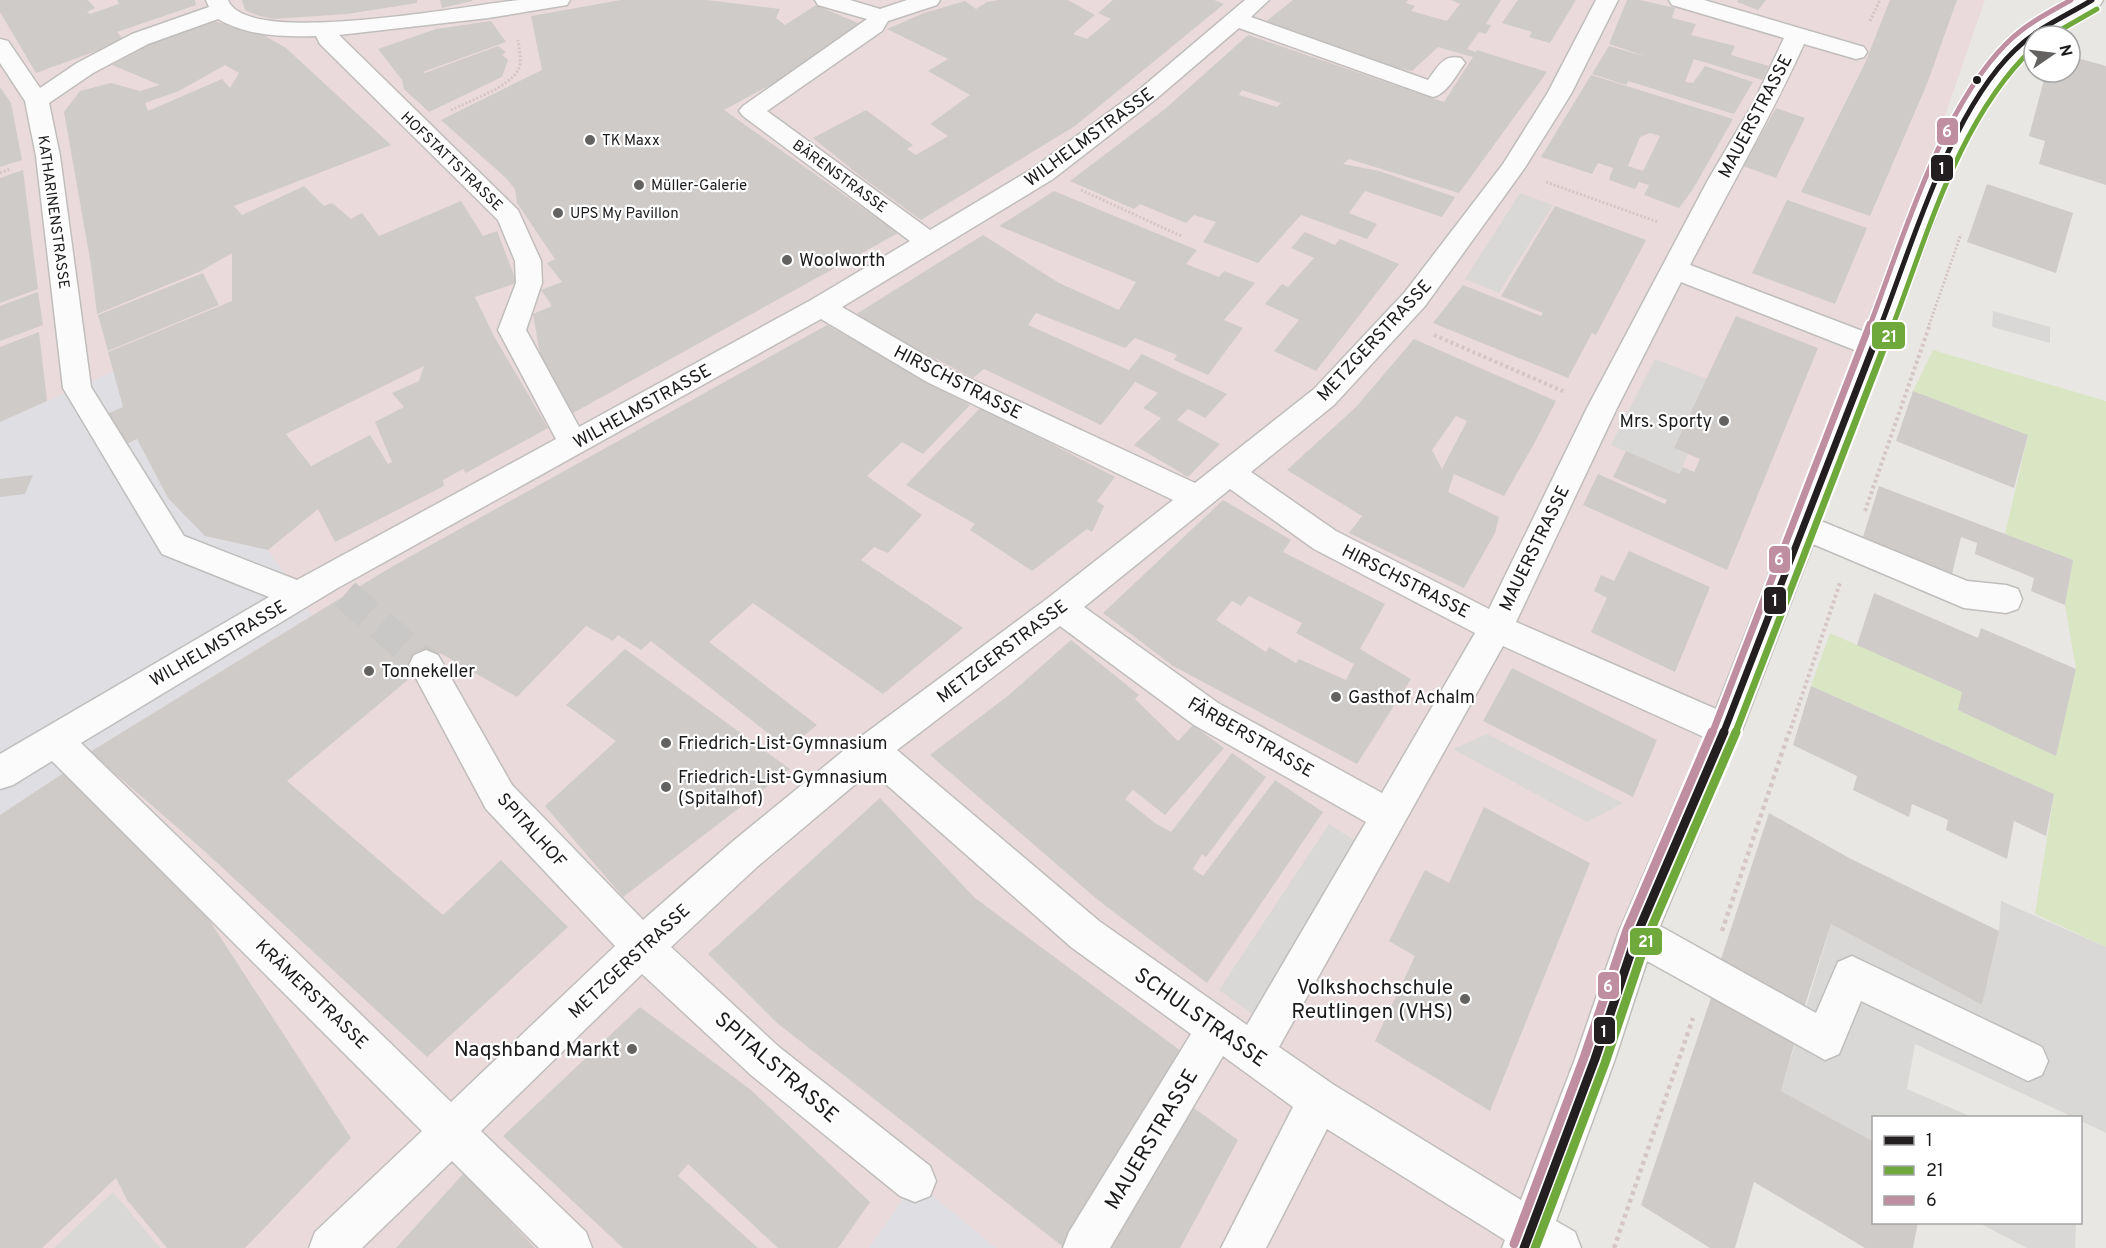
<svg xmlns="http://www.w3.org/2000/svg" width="2106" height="1248" font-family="Overpass,sans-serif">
  <rect width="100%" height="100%" fill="#e9e7e4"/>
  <path fill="#ebdadb" d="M0 0H1985L1843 411 1518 1248H0Z"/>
  <path fill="#dae5c4" d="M1933 350 2106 401V947L2035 914 2054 794 1811 686 1830 633 1857 645 2076 669 2065 605 2073 560 2005 534 2028 435 1913 391Z"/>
  <path fill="#d9d8d7" d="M1520 193 1553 205 1499 293 1465 279Z
    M1993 311 2050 327V343L1992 327Z
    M1655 359 1707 379 1674 448 1688 454 1679 474 1611 445Z
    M1487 734 1623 803 1587 822 1453 749Z
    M1329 824 1363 846 1255 1016 1219 990Z
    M2001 901 2106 947V1133L2081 1121 2080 1118 2073 1117 1915 1044 1907 1089 1972 1117 1874 1118 1873 1142 1781 1091 1831 924 1982 1005 1999 931Z
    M113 1192 160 1248H54Z
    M1979 1223H2076L2075 1248H2027Z"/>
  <path fill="#dedee3" d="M114 371 123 407 107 414 123 446 137 439 168 498 205 536 268 550 312 615 90 752 68 770 0 815V422Z
    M915 1181 996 1248H869Z"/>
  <path fill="#cecbc9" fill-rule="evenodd" d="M0 0H88L95 8 87 12 90 14 119 4 117 0H195L196 5 117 32 124 41 36 73 0 12Z
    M242 0H417V3L347 14 273 19 256 15 245 10Z
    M440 0H472V1L442 8Z
    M621 0H706L780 9 776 18 785 25 816 5 860 24 783 78 724 110 898 233 573 413 541 360 533 314 552 306 541 290 562 282 547 263 555 259 517 203 515 189 506 178 441 120 542 70 531 16Z
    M998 0H1068L1095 15 1073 34 1087 39 1111 19 1098 13 1113 0H1214L1224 4 1075 126 921 220 859 175 813 138 866 110 913 145 907 149 916 155 948 136 930 124 970 95 928 71 948 59 887 29 924 13 965 1 976 9 987 2Z
    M1293 0H1408L1406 3 1415 6 1411 11 1447 21 1460 4 1451 0H1501L1486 24 1491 25 1486 34 1479 32 1467 49 1476 52 1477 50 1547 72 1459 193 1349 159 1343 164 1379 171 1455 197 1442 217 1365 191 1349 213 1377 224 1367 239 1301 215 1258 263 1203 242 1216 222 1194 215 1186 223 1140 204 1134 209 1070 181 1165 109 1248 35 1444 102 1473 57 1438 47 1412 71 1374 63 1264 23ZM1242 90 1281 103 1277 107 1239 95Z
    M1518 0H1576L1550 43 1529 37 1532 32 1502 23Z
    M1627 0H1640L1675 8 1672 18 1696 24 1691 35 1735 46 1731 55 1769 66 1762 80 1694 59 1685 82 1693 83 1705 66 1753 82 1734 114 1628 81 1626 85 1592 74 1609 46 1647 57 1609 44Z
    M1738 0H1766L1758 10 1737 2Z
    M1890 0H1957L1927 84 1870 216 1801 192 1865 63Z
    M212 21 255 30 286 48 391 145 234 206 242 215 304 186 324 206 332 203 351 219 362 213 379 236 461 201 483 236 497 231 517 283 475 297 495 338 548 428 466 473 463 469 443 480 444 486 335 542 318 509 268 550 205 536 168 498 137 439 123 446 107 414 123 407 108 352 232 301V253L201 271 97 314 91 265 64 112 80 91 111 83 140 91 160 85 112 65 167 34ZM225 65 239 73 230 88 222 79 148 111 145 103 179 91ZM424 366 419 381 392 393 404 407 375 422 392 462 388 464 370 435 311 466 286 434Z
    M491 21 506 42 423 72 425 73 498 46 506 52 502 55 508 60 502 77 429 112 404 89 402 80 378 49 436 29Z
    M2070 56 2106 66V185L2039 164 2045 141 2029 136 2046 72H2070Z
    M1591 75 1733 119 1693 189 1679 208 1644 195 1649 185 1639 182 1635 189 1609 180 1613 168 1598 163 1592 174 1541 157ZM1650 133 1660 136 1643 171 1628 166 1640 137Z
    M0 87 11 103 22 160 0 167Z
    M1776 108 1805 118 1776 178 1743 166Z
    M23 170 38 289 0 303V178Z
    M1987 184 2073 213 2056 273 1967 242Z
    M1054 191 1197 250 1186 264 1219 277 1224 271 1255 283 1224 320 1243 328 1208 375 1174 360 1177 355 1135 338 1125 348 1036 313 1028 325 1129 370 1142 354 1227 394 1205 418 1188 409 1177 420 1220 444 1188 477 1134 445 1161 418 1143 408 1158 393 1135 382 1101 425 984 369 973 378 853 316 983 235 1059 283 1119 310 1136 282 999 226Z
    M1787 200 1867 228 1835 304 1752 273Z
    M1555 206 1646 240 1596 335 1592 333 1568 378 1433 323 1463 285 1541 316 1543 313 1501 296Z
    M1305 232 1335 245 1340 239 1399 264 1316 371 1274 351 1299 320 1265 304 1282 284 1288 287 1314 258 1291 248Z
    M203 273 219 305 108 351 98 315Z
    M38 292 43 325 0 341V306Z
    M1736 316 1818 348 1727 570 1583 505 1598 474 1665 504 1667 500 1613 477 1626 451 1679 474 1683 467 1694 472 1700 459 1674 448Z
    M827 325 970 405 923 454 902 442 867 476 922 515 888 553 874 547 861 560 963 628 883 694 753 603 709 642 817 725 788 749 651 641 641 650 618 635 613 641 586 626 517 697 440 653 287 781 443 915 501 860 568 927 427 1057 201 848 90 752 393 566Z
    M39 332 47 401 0 422V347Z
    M1414 339 1556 401 1534 444 1504 496 1454 474 1448 492 1499 517 1495 533 1464 588 1349 533 1362 516 1287 470 1356 407ZM1456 416 1467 421 1442 469 1432 450Z
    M1913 391 2028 435 2014 488 1896 441Z
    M981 407 1115 477 1097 501 1104 506 1092 532 1087 529 1032 571 970 530 975 524 906 485Z
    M33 475 25 494 0 497V479Z
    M1879 486 2073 560 2065 605 2031 591 2034 578 1975 554 1977 543 1961 537 1952 574 1863 537Z
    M1223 500 1291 540 1283 552 1385 604 1360 649 1411 679 1357 764 1173 666 1103 613ZM1249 596 1302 623 1296 633 1354 664 1346 680 1299 659 1296 663 1269 647 1266 652 1216 620 1232 601 1241 606Z
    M1629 551 1710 587 1675 672 1591 632 1607 598 1594 591 1601 575 1614 581Z
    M1874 593 1978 638 1981 628 2076 669 2056 756 1958 710 1962 692 1857 645Z
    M1071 640 1139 695 1135 699 1178 741 1193 725 1224 748 1165 815 1133 790 1125 799 1155 823 1171 832 1232 753 1266 777 1206 857 1202 854 1193 869 1203 876 1275 780 1323 812 1207 983 1098 900 930 755 1009 695Z
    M625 649 790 769 623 897 545 806 616 741 566 705Z
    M1512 668 1657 740 1633 797 1483 721Z
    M1811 686 2054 794 2046 836 2014 821 2007 859 1946 830 1948 820 1912 804 1909 817 1853 790 1857 776 1793 745Z
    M68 770 202 909 351 1138 245 1248H167L127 1200 116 1178 42 1248H0V815Z
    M880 798 975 898 1185 1054 1119 1152 1062 1246 777 1023 708 954Z
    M1484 807 1590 863 1490 1111 1375 1041 1415 956 1389 941 1425 870 1449 883Z
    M1769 813 1851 859 1999 931 1982 1005 1831 924 1803 1011 1719 965Z
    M1713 992 1796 1038 1781 1091 1874 1142V1222H1918L1913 1248H1865L1754 1182 1735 1248H1710L1641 1205Z
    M640 1007 751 1090 870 1202 838 1248H778L688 1164 678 1176 758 1248H623L503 1136Z
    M1187 1103 1238 1140 1180 1248H1107Z
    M464 1173 535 1248H396Z"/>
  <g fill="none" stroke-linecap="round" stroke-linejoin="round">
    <path stroke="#cac8c6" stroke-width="31" stroke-dasharray="31 16" stroke-linecap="butt" d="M345 594 426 665"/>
    <defs>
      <path id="minor" d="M206 0H228C246 49 474 4 520 0 536 0 553 0 570 0L567 5 488 18 339 35 518 210 541 261 542 283 526 330 579 427 811 300 910 241 743 116 739 111 743 106 867 19 818 5 815 0H850L880 9 907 0H940L937 5 888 21 882 31 767 111 930 230 1035 167 1140 89 1245 0H1269L1251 17 1428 80C1438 67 1443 54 1461 58L1465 63C1456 75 1447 94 1433 97L1239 28 1156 99 1053 179 842 307 947 368 1195 483 1314 389 1405 292 1503 164 1547 94 1596 0H1618L1571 94 1524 169 1425 306 1334 405 1251 472 1336 531 1489 609 1587 408 1708 180 1754 102 1784 38 1672 5 1669 0H1704L1864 47 1867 52 1864 57 1856 59 1804 44C1770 119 1728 191 1690 265L1865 332 1933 160 1982 74 2006 46 2035 23 2076 0H2103L2100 5 2046 36H2034V45C1998 76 1979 118 1957 160L1821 521 1967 581 2006 585 2018 589 2022 599 2018 609 2006 613 1964 608 1813 544 1742 730 1660 926 1816 1013 1838 962 1852 956 2042 1047 2048 1061 2042 1075 2028 1081 1861 1001 1839 1054 1825 1060 1647 961 1615 1059 1556 1221 1575 1232 1581 1248H1502L1505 1240 1327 1129 1266 1248H1221L1293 1107 1223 1056 1110 1248H1063L1069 1232 1191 1034 1071 947 871 771 758 866 671 947 779 1047 930 1166 936 1181 930 1196 915 1202 900 1196 751 1075 642 974 481 1131 586 1232 592 1248H539L452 1161 362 1248H309L315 1232 422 1131 52 761 13 785 0 789V754L269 597 162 554 63 388 36 156 25 101 0 63V39L8 41 40 88 77 63 132 34 209 7ZM218 19C248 36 282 37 316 36L320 44 498 220 515 261 516 283 498 330 556 439 297 580 184 536 91 387 60 156 49 103 93 73 148 44ZM1681 282 1857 351 1716 709 1516 622 1617 408ZM821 319 927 382 1173 500 1048 598 859 738 732 842 643 920 512 785 438 655 426 650 414 655 409 665 486 809 615 946 451 1102 81 743 336 589ZM1230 489 1314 549 1475 633 1382 793 1218 703 1084 607ZM1060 626 1194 725 1366 822 1247 1025 1099 921 897 750ZM1503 646 1704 737 1618 934 1575 1059 1521 1200 1334 1085 1279 1047Z"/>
    </defs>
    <use href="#minor" stroke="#bfbebc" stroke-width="3"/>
    <path stroke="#d4c6c5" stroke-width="3" stroke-dasharray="2 2" stroke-linecap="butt" d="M1870 21 1880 0
      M451 110C469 101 511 87 519 68 522 60 519 49 518 40
      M0 173 10 169
      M1546 182 1658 222
      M1081 190 1181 236
      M1929 325 1961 234"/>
    <path stroke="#d4c6c5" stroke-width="4" stroke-dasharray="3 3" stroke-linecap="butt" d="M1434 335 1565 392
      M1865 511 1930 324
      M1789 734 1840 583"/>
    <path stroke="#d4c6c5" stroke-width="4.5" stroke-dasharray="4 4" stroke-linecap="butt" d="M1722 931 1789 732
      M1614 1248 1693 1018"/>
    <use href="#minor" fill="#fcfbfb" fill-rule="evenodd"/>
    <defs>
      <path id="bus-1-far2" d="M1881 325C1913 242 1951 111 2015 50 2037 28 2066 16 2092 0"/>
      <path id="bus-1-far1" d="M1723 734 1882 324"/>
      <path id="bus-1" d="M1524 1248 1595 1059 1637 934 1724 732"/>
      <path id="bus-2-far2" d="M2050 36 2097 9
        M1893 325C1929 231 1959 118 2034 47"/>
      <path id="bus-2-far1" d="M1735 734 1893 324"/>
      <path id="bus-2" d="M1535 1248 1605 1063 1647 938 1736 732"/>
      <path id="bus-3-far2" d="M1870 325C1903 239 1941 108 2007 43 2026 24 2048 13 2071 0"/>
      <path id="bus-3-far1" d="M1712 734 1870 324"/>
      <path id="bus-3" d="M1514 1244 1585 1055 1627 930 1712 732"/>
    </defs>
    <use href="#bus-1-far2" stroke="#fff" stroke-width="8"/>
    <use href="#bus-1-far1" stroke="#fff" stroke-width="11"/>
    <use href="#bus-1" stroke="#fff" stroke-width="14"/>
    <use href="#bus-2-far2" stroke="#fff" stroke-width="8"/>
    <use href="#bus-2-far1" stroke="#fff" stroke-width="11"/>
    <use href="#bus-2" stroke="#fff" stroke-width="14"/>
    <use href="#bus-3-far2" stroke="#fff" stroke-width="8"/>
    <use href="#bus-3-far1" stroke="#fff" stroke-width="11"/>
    <use href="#bus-3" stroke="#fff" stroke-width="14"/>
    <use href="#bus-1-far2" stroke="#231f20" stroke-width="5"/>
    <use href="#bus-1-far1" stroke="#231f20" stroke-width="7"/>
    <use href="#bus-1" stroke="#231f20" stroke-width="9"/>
    <use href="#bus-2-far2" stroke="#70a93b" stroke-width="5"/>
    <use href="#bus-2-far1" stroke="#70a93b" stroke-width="7"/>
    <use href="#bus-2" stroke="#70a93b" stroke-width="9"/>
    <use href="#bus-3-far2" stroke="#bf8fa1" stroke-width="5"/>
    <use href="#bus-3-far1" stroke="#bf8fa1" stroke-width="7"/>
    <use href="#bus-3" stroke="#bf8fa1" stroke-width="9"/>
  </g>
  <circle fill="#1b1b1b" stroke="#fff" stroke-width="2" cx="1977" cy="80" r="5"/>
  <g fill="#636261" stroke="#fff" stroke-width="2">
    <circle cx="590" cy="140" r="6"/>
    <circle cx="639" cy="185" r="6"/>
    <circle cx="558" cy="213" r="6"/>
    <circle cx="787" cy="260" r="6"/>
    <circle cx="1724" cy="421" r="6"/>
    <circle cx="369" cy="671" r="6"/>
    <circle cx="1336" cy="697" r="6"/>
    <circle cx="666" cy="743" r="6"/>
    <circle cx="666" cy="787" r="6"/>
    <circle cx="1465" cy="999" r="6"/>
    <circle cx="632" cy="1049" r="6"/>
  </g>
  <g text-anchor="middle" stroke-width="4.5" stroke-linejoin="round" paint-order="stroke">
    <g font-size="15" fill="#1b1b1b" stroke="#fff" text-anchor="start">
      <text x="602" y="145">TK Maxx</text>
      <text x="651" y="190">Müller-Galerie</text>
      <text x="570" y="218">UPS My Pavillon</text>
    </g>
    <g font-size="15" fill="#1b1b1b" stroke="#fff">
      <text transform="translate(452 161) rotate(44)" y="5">HOFSTATTSTRASSE</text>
      <text transform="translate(840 176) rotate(36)" y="5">BÄRENSTRASSE</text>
      <text transform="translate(54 212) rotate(82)" y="5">KATHARINENSTRASSE</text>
    </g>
    <g font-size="18" fill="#1b1b1b" stroke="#fff">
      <text transform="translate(1755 116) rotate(-62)" y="6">MAUERSTRASSE</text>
      <text transform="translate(1089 137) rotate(-36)" y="6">WILHELMSTRASSE</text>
      <text transform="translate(1374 340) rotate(-47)" y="6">METZGERSTRASSE</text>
      <text transform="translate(958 382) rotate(27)" y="6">HIRSCHSTRASSE</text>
      <text transform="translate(642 406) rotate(-29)" y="6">WILHELMSTRASSE</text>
      <text transform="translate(1534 548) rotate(-64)" y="6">MAUERSTRASSE</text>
      <text transform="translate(1406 581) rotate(27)" y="6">HIRSCHSTRASSE</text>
      <text transform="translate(218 643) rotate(-30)" y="6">WILHELMSTRASSE</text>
      <text transform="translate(1002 651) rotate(-37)" y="6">METZGERSTRASSE</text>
      <text transform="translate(1251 737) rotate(30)" y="6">FÄRBERSTRASSE</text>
      <text transform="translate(532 830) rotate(48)" y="6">SPITALHOF</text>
      <text transform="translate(629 961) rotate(-43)" y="6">METZGERSTRASSE</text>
      <text transform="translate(312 994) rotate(44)" y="6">KRÄMERSTRASSE</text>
    </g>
    <g font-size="18" fill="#1b1b1b" stroke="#fff" text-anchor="start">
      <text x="799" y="266">Woolworth</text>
      <text x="1712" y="427" text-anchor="end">Mrs. Sporty</text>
      <text x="381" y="677">Tonnekeller</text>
      <text x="1348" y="703">Gasthof Achalm</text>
      <text x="678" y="749">Friedrich-List-Gymnasium</text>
      <text x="678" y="783">Friedrich-List-Gymnasium<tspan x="678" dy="21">(Spitalhof)</tspan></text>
    </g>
    <g font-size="21" fill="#1b1b1b" stroke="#fff" text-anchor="end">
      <text x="1453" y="994">Volkshochschule<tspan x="1453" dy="24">Reutlingen (VHS)</tspan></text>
      <text x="620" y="1056">Naqshband Markt</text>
    </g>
    <g font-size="21" fill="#1b1b1b" stroke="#fff">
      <text transform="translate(1201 1017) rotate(35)" y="7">SCHULSTRASSE</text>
      <text transform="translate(777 1067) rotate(41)" y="7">SPITALSTRASSE</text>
      <text transform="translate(1151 1139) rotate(-59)" y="7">MAUERSTRASSE</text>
    </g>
  </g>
  <g stroke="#fff" stroke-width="2">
    <rect x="1936" y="117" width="23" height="29" rx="6" fill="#bf8fa1"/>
    <rect x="1930" y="154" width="24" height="28" rx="6" fill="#231f20"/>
    <rect x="1871" y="321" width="35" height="29" rx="6" fill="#70a93b"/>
    <rect x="1768" y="545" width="23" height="29" rx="6" fill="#bf8fa1"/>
    <rect x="1763" y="586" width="24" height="29" rx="6" fill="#231f20"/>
    <rect x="1629" y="927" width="34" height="29" rx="6" fill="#70a93b"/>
    <rect x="1597" y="971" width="23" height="29" rx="6" fill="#bf8fa1"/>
    <rect x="1593" y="1016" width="23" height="29" rx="6" fill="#231f20"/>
  </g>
  <g font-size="16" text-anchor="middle" font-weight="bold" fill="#fff">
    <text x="1947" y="137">6</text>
    <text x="1942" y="174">1</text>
    <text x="1889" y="342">21</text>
    <text x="1779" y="565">6</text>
    <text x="1775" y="606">1</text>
    <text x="1646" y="947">21</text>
    <text x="1608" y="992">6</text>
    <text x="1604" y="1037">1</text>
  </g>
  <rect x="1872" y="1116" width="210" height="108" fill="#ffffff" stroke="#a4a4a4" stroke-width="1.5"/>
  <rect x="1884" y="1136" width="30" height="9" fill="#231f20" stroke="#a4a4a4" stroke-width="1.5"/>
  <text x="1926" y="1146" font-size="18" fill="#1b1b1b">1</text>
  <rect x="1884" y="1166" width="30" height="9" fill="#70a93b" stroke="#a4a4a4" stroke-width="1.5"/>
  <text x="1926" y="1176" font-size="18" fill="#1b1b1b">21</text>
  <rect x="1884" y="1196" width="30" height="9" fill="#bf8fa1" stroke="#a4a4a4" stroke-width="1.5"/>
  <text x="1926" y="1206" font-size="18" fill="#1b1b1b">6</text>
  <g transform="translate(2052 54) rotate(76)"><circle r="28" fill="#ffffff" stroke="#a4a4a4" stroke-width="1.5"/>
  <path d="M0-4.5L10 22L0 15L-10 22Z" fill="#636261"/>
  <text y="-9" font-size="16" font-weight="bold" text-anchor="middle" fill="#1b1b1b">N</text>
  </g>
</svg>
